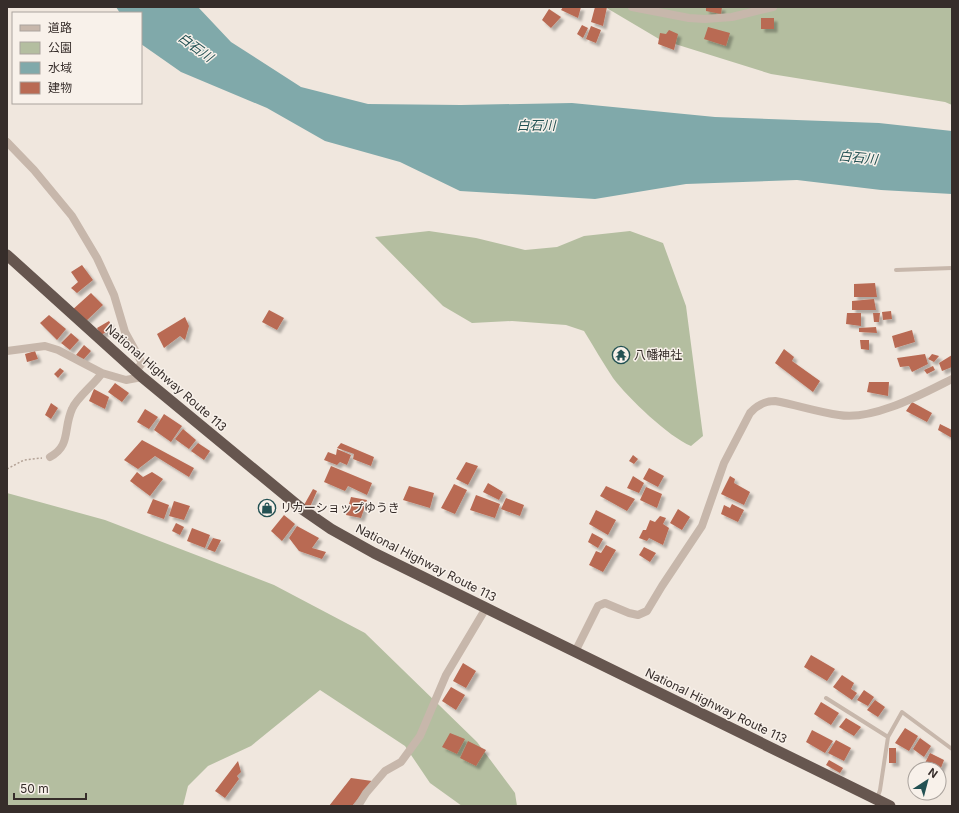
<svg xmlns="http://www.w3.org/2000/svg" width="959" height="813" font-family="Inter,'Noto Sans JP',sans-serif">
  <defs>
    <filter id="shadow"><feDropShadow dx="3.5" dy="3.5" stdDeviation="1" flood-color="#0004"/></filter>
  </defs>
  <rect width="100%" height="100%" fill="#f0e7de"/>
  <path fill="#b4bea0" d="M605 7H952V105L945 102 771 74 659 39Z
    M429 231 476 238 525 250 557 247 584 236 630 231 663 243 686 306 703 436 691 446C669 437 628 398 613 378 603 363 594 347 584 331L566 325 512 321 472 323 443 306 375 237Z
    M7 493 105 520 274 585 365 633 477 742 515 793 517 806H462L430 783 405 746 320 690 251 746 208 766 188 786 183 806H7Z"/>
  <path fill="#80a9aa" d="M116 7H198L231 42 301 87 368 104 461 105 572 103 715 117 879 123 952 131V194L881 190 797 180 686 184 595 199 460 191 400 162 325 141 267 108 181 72 141 44V13H120Z"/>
  <path fill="#b96a53" filter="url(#shadow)" d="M563 7H581L578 18 561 10Z
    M595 7H607L603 26 591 22Z
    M706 7H722L721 14 706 11Z
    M549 9 561 17 551 28 542 20Z
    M761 18H774V29H761Z
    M582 25 588 28 583 38 577 34Z
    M591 26 601 30 596 43 586 39Z
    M708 27 730 33 726 46 704 39Z
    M669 30 678 34 674 50 658 44 660 33 666 34Z
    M82 265 93 280 77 293 71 288 78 282 71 272Z
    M875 283 877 297H854V284Z
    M91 293 103 305 83 324 71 311Z
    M874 299 876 310H852V301Z
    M269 310 284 318 277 330 262 322Z
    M891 311 892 319 883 320 882 312Z
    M847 313H861V326L846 324Z
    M873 313H880L879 322H874Z
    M49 315 66 329 57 340 40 323Z
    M185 317 189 326 185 340 180 336 164 348 157 334Z
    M109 321 113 328 101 335 97 328Z
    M876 327 877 333 859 332V328Z
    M912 330 915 342 895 348 892 336Z
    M71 333 79 340 70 350 61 343Z
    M860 340H869V350L861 349Z
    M84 345 91 351 83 360 76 355Z
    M784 349 794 357 792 361 820 381 813 392 775 363Z
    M35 351 38 359 27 362 25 354Z
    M925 354 928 364 912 372 909 366 900 367 897 358Z
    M932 354 939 356 934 362 928 359Z
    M952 355V367L942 371 939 363Z
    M933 366 935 370 927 374 924 370Z
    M60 368 64 371 58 378 54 374Z
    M869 382H889L888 396 867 392Z
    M115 383 129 393 122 402 108 392Z
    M94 389 109 397 105 409 89 401Z
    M912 402 932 413 927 422 906 411Z
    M51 403 58 408 51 419 45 415Z
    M145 409 158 417 149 429 137 422Z
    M164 414 182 426 171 442 154 430Z
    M940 424 952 430V438L938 430Z
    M183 429 196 440 189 449 175 439Z
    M142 440 194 468 189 477 155 456 138 469 124 460Z
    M198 443 210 451 204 460 191 451Z
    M341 443 374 457 371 466 353 459 354 454 337 448Z
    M337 449 351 455 347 465 340 462 337 465 324 460 328 452 336 455Z
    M633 455 638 459 634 464 629 461Z
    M466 462 478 466 468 485 456 479Z
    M331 466 372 483 367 495 348 486 345 491 324 482Z
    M649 468 664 476 658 487 643 479Z
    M137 472 143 477 152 472 163 479 150 496 130 481Z
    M633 476 644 483 639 493 627 488Z
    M730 476 735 479 734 483 750 492 744 505 721 494Z
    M488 483 503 492 499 500 483 492Z
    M454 484 467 490 455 514 441 508Z
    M409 486 434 493 430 508 403 500Z
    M606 486 635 499 627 511 600 496Z
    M646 487 662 494 657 508 640 500Z
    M313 489 317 491 310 507 304 505Z
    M476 495 500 504 495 518 470 510Z
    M351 497 367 500 361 518 346 515Z
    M506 498 524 505 520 516 501 509Z
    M153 499 169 505 164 519 147 513Z
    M174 501 190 506 184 520 169 516Z
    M732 504 744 510 738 522 721 514 724 505 730 508Z
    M678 509 690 517 682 530 670 523Z
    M596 510 616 520 608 535 589 524Z
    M284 515 295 524 282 541 271 531Z
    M660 516 666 518 663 524 669 528 663 545 649 538 647 541 639 538 643 530H646L650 520 655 522Z
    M176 523 184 527 180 535 172 531Z
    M297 526 319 538 312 548 326 552 322 559 299 551 289 538Z
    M192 528 210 535 205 548 187 541Z
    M592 533 603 539 598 548 588 542Z
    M213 538 221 540 215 552 207 549Z
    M606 545 616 550 603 572 589 565 596 551 601 553Z
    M644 547 656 553 650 562 639 555Z
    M811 655 835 669 827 681 804 667Z
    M463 663 476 671 466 688 453 681Z
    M842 675 854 683 851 689 857 693 852 700 833 687Z
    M451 687 465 695 456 710 442 701Z
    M864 690 874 697 868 706 857 700Z
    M875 700 885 707 878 717 867 710Z
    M821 702 839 713 831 725 814 714Z
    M846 718 861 727 854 736 839 727Z
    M905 728 918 736 909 751 895 743Z
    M812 730 833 741 825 753 806 742Z
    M450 733 465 739 457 754 442 747Z
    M920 738 931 746 924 757 913 749Z
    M836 740 851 748 844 761 828 753Z
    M468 741 486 750 476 766 460 758Z
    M889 748H896V763H889Z
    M930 753 944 760 939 773V769H932L924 765Z
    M829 760 843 768 840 773 826 765Z
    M238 761 241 772 237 776 239 779 225 798 215 791Z
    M351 778 372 781 352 806H329Z"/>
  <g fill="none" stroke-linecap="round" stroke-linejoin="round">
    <path stroke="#b3a296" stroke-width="1.5" stroke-dasharray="2 2" stroke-linecap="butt" d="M7 469 24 460 42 458"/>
    <path stroke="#c7b7ab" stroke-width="4" d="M896 270 952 268
      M826 698 888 737
      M877 799 880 790 888 737 902 712 952 749"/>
    <path stroke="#c7b7ab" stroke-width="8" d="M632 7 689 18 705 19 732 17 773 7
      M7 142 34 170 72 216 97 258 114 295 125 332 142 363 136 371
      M7 351 45 346 58 350 102 373 126 380 142 377
      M50 457C71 446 63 429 72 409 77 397 94 385 102 373
      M575 652 598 606 605 603 629 613 638 615 647 611 662 586 702 526 724 463 750 413C757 405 765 401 775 401 797 405 818 412 839 415 873 421 922 394 952 379
      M358 806 366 793 385 771 401 762 420 736 446 675 486 608"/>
    <path stroke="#66564f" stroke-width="11" d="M7 255 142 377 302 509 331 529 374 553 486 608 890 806"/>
  </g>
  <defs>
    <symbol id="temple-ring" viewBox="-11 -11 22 22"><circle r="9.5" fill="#f8f1ea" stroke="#235153" stroke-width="1.5"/><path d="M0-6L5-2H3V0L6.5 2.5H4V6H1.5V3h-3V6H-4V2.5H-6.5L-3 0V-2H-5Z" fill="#235153"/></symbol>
    <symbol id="shop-ring" viewBox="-11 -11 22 22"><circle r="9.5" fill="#f8f1ea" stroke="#235153" stroke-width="1.5"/><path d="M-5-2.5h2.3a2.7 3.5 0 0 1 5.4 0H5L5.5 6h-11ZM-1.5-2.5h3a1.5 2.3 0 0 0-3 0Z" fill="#235153"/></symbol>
  </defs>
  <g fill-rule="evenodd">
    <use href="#temple-ring" x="611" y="345" width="20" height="20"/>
    <use href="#shop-ring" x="257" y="498" width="20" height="20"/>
  </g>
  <g text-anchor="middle" stroke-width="3" stroke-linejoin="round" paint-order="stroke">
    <g font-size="12" fill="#362d2a" stroke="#f8f1ea" text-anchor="start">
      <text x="634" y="359">八幡神社</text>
      <text x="280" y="512">リカーショップゆうき</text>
    </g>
    <g font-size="12" fill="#362d2a" stroke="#f8f1ea">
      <text transform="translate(166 378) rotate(41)" y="4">National Highway Route 113</text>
      <text transform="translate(426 563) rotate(27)" y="4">National Highway Route 113</text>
      <text transform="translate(716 706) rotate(26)" y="4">National Highway Route 113</text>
    </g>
    <g font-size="13" font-style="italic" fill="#235153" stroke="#f8f1ea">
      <text transform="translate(196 47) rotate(36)" y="5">白石川</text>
      <text x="536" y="130">白石川</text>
      <text transform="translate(858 157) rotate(6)" y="5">白石川</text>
    </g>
  </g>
  <rect width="959" height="813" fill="none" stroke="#362d2a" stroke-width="16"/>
  <rect x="12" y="12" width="130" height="92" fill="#f8f1ea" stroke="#aaa39d"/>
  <rect x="20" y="25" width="20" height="6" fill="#c7b7ab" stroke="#aaa39d"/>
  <text x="48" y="32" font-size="12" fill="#362d2a">道路</text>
  <rect x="20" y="42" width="20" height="12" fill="#b4bea0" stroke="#aaa39d"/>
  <text x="48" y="52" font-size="12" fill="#362d2a">公園</text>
  <rect x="20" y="62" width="20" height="12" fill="#80a9aa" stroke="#aaa39d"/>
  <text x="48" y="72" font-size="12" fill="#362d2a">水域</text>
  <rect x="20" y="82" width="20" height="12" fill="#b96a53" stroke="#aaa39d"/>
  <text x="48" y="92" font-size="12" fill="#362d2a">建物</text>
  <g transform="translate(927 781) rotate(36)"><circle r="19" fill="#f8f1ea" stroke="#aaa39d"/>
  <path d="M0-3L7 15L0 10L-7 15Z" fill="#235153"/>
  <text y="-6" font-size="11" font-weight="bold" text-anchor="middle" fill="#362d2a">N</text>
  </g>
  <path d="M14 793v6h72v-6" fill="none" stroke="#362d2a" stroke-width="2"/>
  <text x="20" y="793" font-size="12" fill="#362d2a" stroke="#f8f1ea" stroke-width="3" paint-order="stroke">50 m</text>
</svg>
